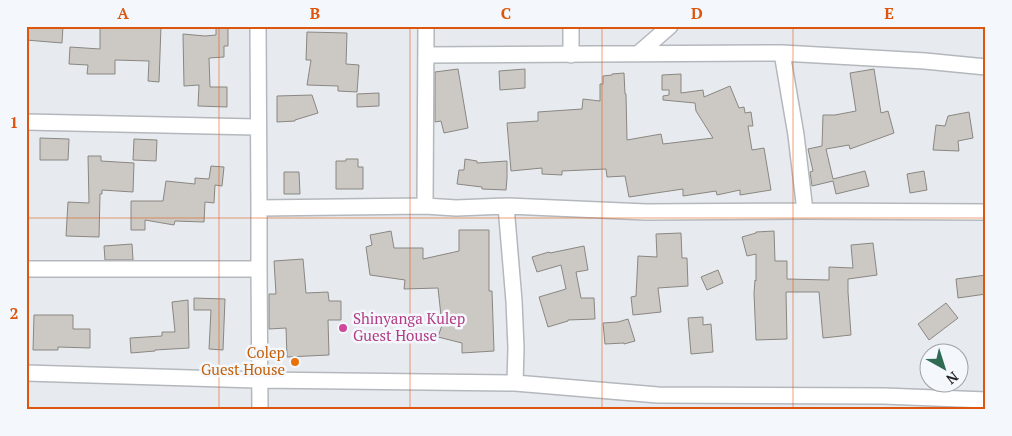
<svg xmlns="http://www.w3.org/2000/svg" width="1012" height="436" font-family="'PT Serif',serif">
  <rect width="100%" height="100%" fill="#e7ebf0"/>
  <path fill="#ccc8c3" stroke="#8a8782" d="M26 26H63L62 43 26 40Z
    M100 26H161L159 82 148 81 149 61 115 60V74H87L88 65 69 64 70 47 100 49Z
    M216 26H228V46H224V57L209 58 210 87H227V107L198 106 199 85 184 86 183 34 205 36 216 35Z
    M307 32 347 33 346 64 359 65 357 92 338 91V86L307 85 311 60H306Z
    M458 69 468 128 444 133 441 121 435 122V72Z
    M525 69V88L500 90 499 71Z
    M874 69 881 113 888 111 894 133 850 149 849 145 826 149 833 179 865 171 869 186 836 194 833 181 812 186 810 172 813 171 808 149 822 146 823 115H835L856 111 850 73Z
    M624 73 625 94H626L627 140 661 134 663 144 713 138 696 111 695 103 663 100V96L669 95V90H662V75L681 74V93L703 90 704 97 730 86 739 108 744 107 745 113 751 112 753 126H748L752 150 764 148 771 190 740 195V190L717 195 716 191 683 196V189L629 197 625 176 607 177 606 169 562 171V175L542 174V168L511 171 507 123 538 121V112L582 109 583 99 600 101V84H603V76L612 75V74Z
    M379 93V106L357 107V94Z
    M312 95 318 113 295 120V121L277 122V96Z
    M969 112 973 138 958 141 959 151 933 150 936 125 945 126 948 116Z
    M40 138 69 139 68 160H40Z
    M134 139 157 140 156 161 133 160Z
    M88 156H101V161L134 163 133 192 102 190V194H100L99 237 66 236 68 202 89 203Z
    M346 159H358V167H363V189H336V161H346Z
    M465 159 477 161V163L507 161V178L506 190 482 189V187L457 184 459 170H464Z
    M211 166 224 167 222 186 215 185 214 203 205 202 204 222 175 221 174 225 145 220V230H131V201H163L166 181 195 184V178L209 179Z
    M924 171 927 190 910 193 907 174Z
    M284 172H299L300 194H284Z
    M459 230H489V291H492L494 351 462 353V343L438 337 442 325 438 288 404 289 405 280 370 275 366 247 372 245 370 235 391 231 394 248H423V259L459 251Z
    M774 231 775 261H787V279L829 280V267L853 268 851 245 873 243 877 275 848 279V292L851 335 823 338 819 292H786L787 339 756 340 754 293 755 280 756 281V254L747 256 742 237 756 233V232Z
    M681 233 682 258H687L688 286 658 288 661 312 633 315 631 297 636 296 638 256 657 257 656 234Z
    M132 244 133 260H105L104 246Z
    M584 246 588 270 576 272 581 298H594L595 319 568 320V321L548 327 539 297 566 289 561 265 537 272 532 257 549 252 550 253Z
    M303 259 306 293 328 292 329 301H341V320H328L329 355 287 357 286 328 269 329V294H276L274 261Z
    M718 270 723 283 707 290 701 277Z
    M986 275V294L958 298 956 279Z
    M194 298 225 299 223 350 209 349 211 310H194Z
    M188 300 189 348 155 350V351L131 353 130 338 162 336V332H175L172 302Z
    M946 303 958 318 929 340 918 324Z
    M34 315H73V329H90V348L58 347V350H33Z
    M703 317V325L711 324 713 352 691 354 688 318Z
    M628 319 635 341 624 344V343L605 344 603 323 618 322Z"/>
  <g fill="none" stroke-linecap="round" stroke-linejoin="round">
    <defs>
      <path id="minor" d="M258 26 259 208V269L260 410
        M571 26V55
        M639 53 670 26
        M782 53 796 135 805 211
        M426 55 782 53 925 61 986 67
        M26 122 258 127
        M425 206 426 26
        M506 206 514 301 516 348 515 383
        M259 208 425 206 456 208 506 206 646 212 805 211 986 212
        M26 269H259
        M26 373 260 380 515 383 658 395 884 396 986 400"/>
    </defs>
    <use href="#minor" stroke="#b4b8bc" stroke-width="18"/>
    <use href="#minor" stroke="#fff" stroke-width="15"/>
  </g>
  <path fill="none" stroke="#de560d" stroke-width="1" stroke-opacity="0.55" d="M219 26V410M410 26V410M602 26V410M793 26V410M26 218H986"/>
  <circle fill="#d1479c" stroke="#f4f8fd" stroke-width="2" cx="343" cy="328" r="5"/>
  <circle fill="#e8710a" stroke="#f4f8fd" stroke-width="2" cx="295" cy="362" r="5"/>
  <g text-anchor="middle" stroke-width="5" stroke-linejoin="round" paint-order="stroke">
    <g font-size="15" fill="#b23c85" stroke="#f4f8fd" text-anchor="start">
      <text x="353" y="324">Shinyanga Kulep<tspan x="353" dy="17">Guest House</tspan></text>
    </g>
    <g font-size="15" fill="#c56008" stroke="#f4f8fd" text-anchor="end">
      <text x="285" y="358">Colep<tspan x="285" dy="17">Guest House</tspan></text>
    </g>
  </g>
  <rect width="1012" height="436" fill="none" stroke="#f4f8fd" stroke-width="55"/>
  <g transform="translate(944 368) rotate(141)"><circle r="24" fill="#f4f8fd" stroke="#9fa2a5"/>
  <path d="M0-4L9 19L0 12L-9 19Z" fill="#306b54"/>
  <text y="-8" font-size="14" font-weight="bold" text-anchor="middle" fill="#1f2122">N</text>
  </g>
  <rect x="28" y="28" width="956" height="380" fill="none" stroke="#de560d" stroke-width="2"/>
  <g font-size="16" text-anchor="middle" font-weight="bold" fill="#de560d">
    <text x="123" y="19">A</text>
    <text x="315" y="19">B</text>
    <text x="506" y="19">C</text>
    <text x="697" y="19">D</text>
    <text x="889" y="19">E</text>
    <text x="14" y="128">1</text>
    <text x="14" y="319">2</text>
  </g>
</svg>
